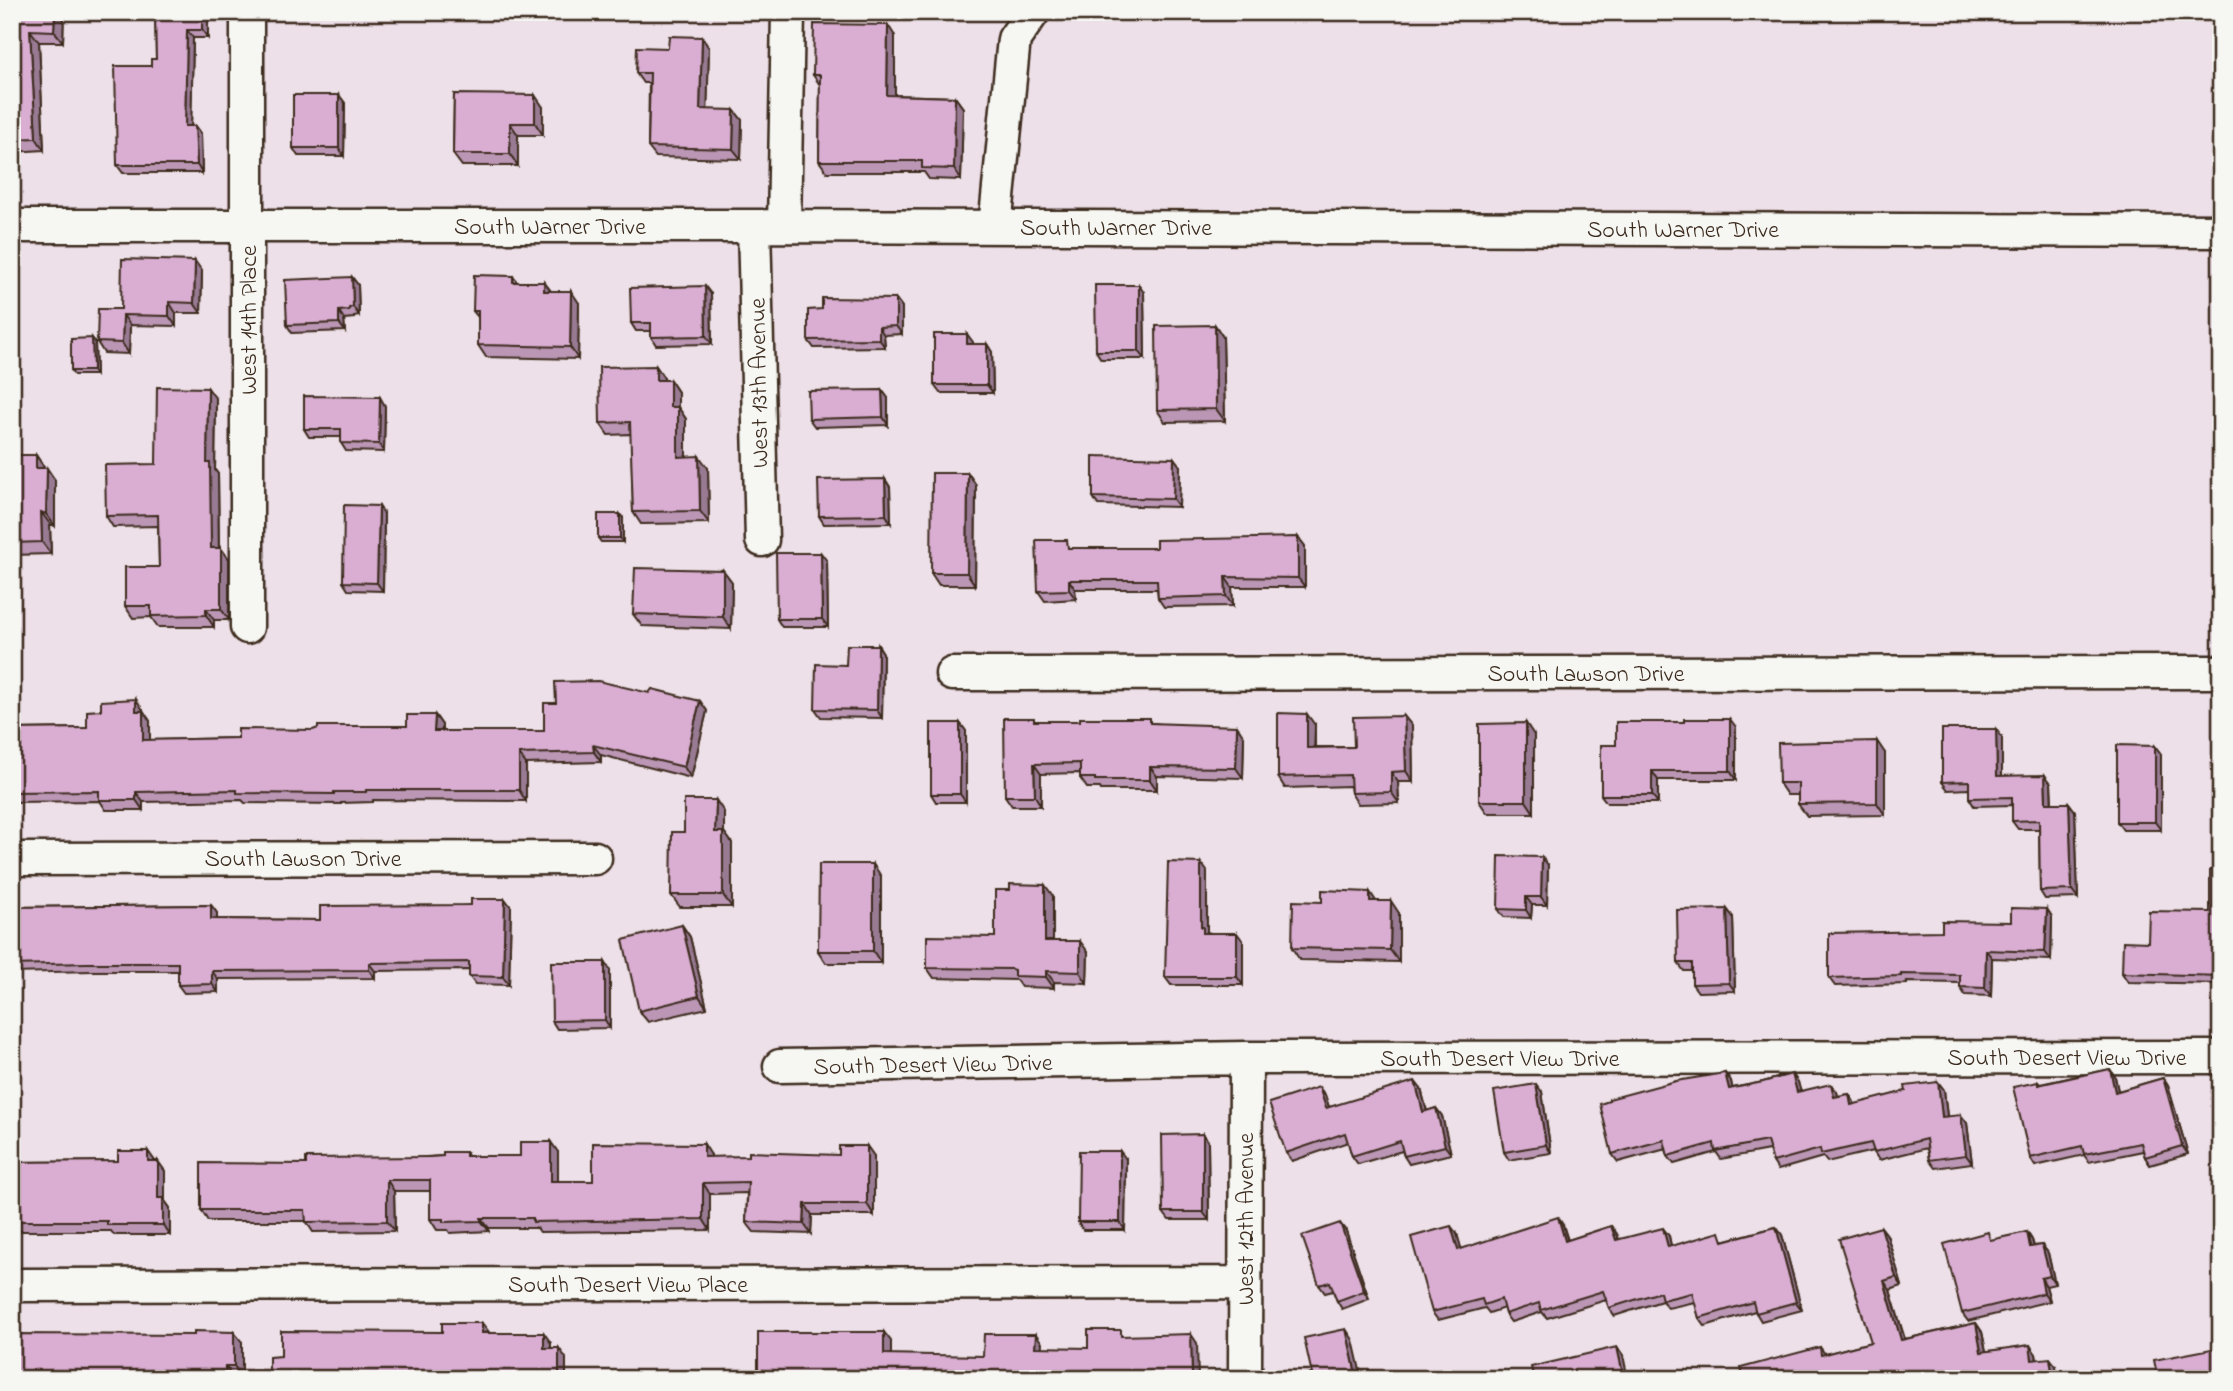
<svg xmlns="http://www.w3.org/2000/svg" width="2233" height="1391" font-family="'Indie Flower',sans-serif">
  <rect width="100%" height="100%" fill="#eee0e8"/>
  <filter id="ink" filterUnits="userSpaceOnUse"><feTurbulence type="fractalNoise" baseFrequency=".0143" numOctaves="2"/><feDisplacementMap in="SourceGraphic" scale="14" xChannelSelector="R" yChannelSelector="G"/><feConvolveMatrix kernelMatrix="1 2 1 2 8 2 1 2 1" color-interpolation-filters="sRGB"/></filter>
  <g filter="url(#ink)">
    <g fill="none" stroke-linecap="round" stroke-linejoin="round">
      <defs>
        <path id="minor" d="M247 12V627
          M12 226H754L2221 231
          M754 226 762 540
          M784 226 788 12
          M995 227 1014 39 1033 12
          M952 674 2221 672
          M12 859 595 858
          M780 1066 1246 1058 2221 1057
          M12 1285 1245 1283
          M1245 1379 1246 1058"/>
      </defs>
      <use href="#minor" stroke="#3b2a1e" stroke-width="37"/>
      <use href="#minor" stroke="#f6f6f2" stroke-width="32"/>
    </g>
    <path fill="#bb96b5" stroke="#3b2a1e" stroke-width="2" d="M12 12H64L63 42H39L44 150 12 152Z
      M155 12H208V38H193L191 126 201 134 202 173H123L117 165 151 66 156 59Z
      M895 36V95L955 97 963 108 961 180 929 179 924 172H827L819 161 820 85 813 75Z
      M668 48H709L707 110H734L742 120 741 159 656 157 648 147 649 83H643L636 73Z
      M454 94 543 107V135H518V166H462L453 154Z
      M339 95 345 103 344 156H298L293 148Z
      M202 271 201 313H176V326L130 325 129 354 104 353 97 342 121 309Z
      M513 276 517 282H544L551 291 579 303 578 359 486 357 478 345V317L473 311Z
      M352 277 358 285 359 315 354 316V318L344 319 345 331 292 333 287 325Z
      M1144 293 1145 359H1101L1096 351Z
      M711 294 712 344 656 345 651 337V331H636L631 323Z
      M896 299 902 307V334L884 335 885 347 814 348 808 340 822 309Z
      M1215 325 1223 337 1225 421 1165 422 1157 410Z
      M967 334 973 344H987L992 352 993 393H940L934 385Z
      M92 338 95 342 96 375H74L71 371Z
      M656 366 664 378V380H670L678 392V407L686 419V457L708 468 709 523 641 524 633 512 631 434 608 435 600 423Z
      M882 390 888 398V425L815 427 809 419Z
      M216 399 215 470 218 474 219 548 229 559V620H214V627H158L151 617 133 618 125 606 159 567 158 526 113 527 106 516 156 464Z
      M385 406 384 452 346 451 341 443V437H309L304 429Z
      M12 452H17L19 455H36L44 468 55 480V526L50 524 51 554 12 555Z
      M1174 458 1180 466 1179 507 1098 505 1093 497Z
      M968 473 976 485 975 585H939L931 573Z
      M885 479 890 487 891 523 824 524 819 516Z
      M384 514 383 591 348 590 343 582Z
      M623 518V542H601L598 538Z
      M1298 537 1305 546V587H1232L1233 606 1164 607 1158 598 1157 589H1075L1076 599 1045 601 1038 591 1073 548H1156Z
      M827 561 828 627H782L777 619Z
      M723 570 732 582 731 629 642 626 633 614Z
      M878 645 883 653 882 718 821 717 815 709 846 665Z
      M649 693 700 701 707 711 691 778 601 755V762L526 764V801L373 800V802L341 803V804L245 803 242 800 143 802V810H106L100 801 12 802V729L87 728 101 710 143 709V711L150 721V740L238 738 313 730 407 726 435 715 442 725V731H544L556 703Z
      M1404 716 1412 726 1413 782H1398L1399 803 1358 804 1351 793 1350 786 1285 788 1278 777 1315 725V747H1354Z
      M1037 721 1154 723 1244 736 1243 778 1157 776V790H1101L1100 788H1087L1080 778V773L1041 774V806H1012L1005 796Z
      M960 723 966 731V802H936L931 794Z
      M1736 727V780H1658V803H1607L1601 795 1616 745Z
      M1534 735V813H1487L1479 801Z
      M2002 737V776L2051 783 2052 803H2069L2075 811 2078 898 2045 899 2040 891 2039 829H2018L2012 821V805L1974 806 1969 798V789L1948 790 1942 782Z
      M2155 746 2161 754V830H2123L2117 822Z
      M1885 753V815L1807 816 1798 804V795H1787L1779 783Z
      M724 812V832L732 843V907H680L671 895 684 832Z
      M1548 865 1547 905H1532L1531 918 1504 917 1498 909Z
      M2221 870V984L2128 982 2122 973 2148 942 2210 912Z
      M1207 871V932L1243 941V985H1171L1165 977Z
      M881 876V963H826L818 951Z
      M1053 896V941L1088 952 1087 983 1054 982V988L1021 987 1016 980 934 978 927 968 995 937Z
      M505 899 511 907 509 985 475 984 469 976V970L375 971V978L218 979V992L184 993 178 985V971H92L12 973V907L211 905 217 913V919L320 920 471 905Z
      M1376 901 1399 913V962L1300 960 1292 948 1322 902Z
      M1727 909 1733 917 1735 991 1698 992 1692 984V971H1684L1678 963Z
      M2047 909 2052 917 2051 960 1992 958 1991 996 1965 995 1960 987V983L1907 982V984L1835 986 1829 978 1942 931 2011 922Z
      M682 925 690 937 707 1008 648 1022 639 1011Z
      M605 962 610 970V1028L557 1029 552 1021Z
      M2110 1069 2115 1077 2118 1091 2163 1078 2168 1086 2188 1154 2150 1165 2145 1157 2143 1151 2089 1162 2084 1155 2035 1166 2030 1158 2038 1082 2040 1084Z
      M1725 1073 1731 1081 1732 1088 1763 1082 1792 1074 1798 1082 1800 1091 1837 1092 1838 1096 1849 1094 1855 1105 1906 1091 1938 1082 1944 1090 1947 1116 1967 1123 1972 1163 1935 1168 1929 1160 1927 1148 1879 1160 1873 1151 1827 1162 1823 1157 1778 1170 1773 1162 1769 1150 1721 1159 1716 1152 1674 1164 1668 1156 1666 1149 1618 1162 1612 1154Z
      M1421 1089 1427 1111 1436 1108 1442 1116 1451 1154 1409 1164 1404 1156 1402 1151 1358 1164 1352 1156 1348 1142 1292 1161 1286 1153 1325 1095 1329 1107Z
      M1542 1092 1551 1153 1509 1160 1504 1152Z
      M1208 1142 1209 1220H1169L1163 1212Z
      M466 1152 468 1156H520L558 1152V1181H593L711 1155V1157L874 1156V1215H812L811 1234 754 1232 746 1222 747 1193 710 1194V1230L540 1232 537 1228H489V1231L450 1233 448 1230H437L430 1219V1191H394L395 1231 313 1232 306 1221H208L201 1210 306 1164 443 1156Z
      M1126 1159 1125 1230H1083L1078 1222Z
      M155 1161 165 1171V1201L170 1208V1235H114L111 1231H12V1162Z
      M1563 1225 1568 1240 1611 1226 1617 1234 1619 1239 1669 1236 1671 1246 1726 1240 1776 1227 1782 1235 1802 1310 1761 1321 1755 1311 1705 1326 1699 1318 1695 1302 1668 1308 1662 1301 1614 1316 1609 1308 1606 1300 1547 1318 1542 1312 1511 1322 1505 1314 1504 1308 1489 1313 1485 1308 1438 1320 1432 1312 1457 1234 1461 1249Z
      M1881 1227 1887 1235 1902 1286 1890 1290 1905 1339 1976 1323 1982 1332 1986 1351 2036 1354 2037 1360 2056 1366 1744 1379 1820 1347 1825 1354 1871 1342Z
      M1346 1231 1369 1299 1342 1309 1337 1301 1333 1291 1325 1293 1319 1285Z
      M2027 1232 2032 1240 2034 1246 2042 1245 2048 1253 2055 1284 2046 1286 2050 1301 1968 1321 1962 1313 1993 1240Z
      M242 1342V1377H232V1379H12Z"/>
    <path fill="#997a93" stroke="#3b2a1e" stroke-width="2" d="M55 12H64L63 42 54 31Z
      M202 12H208V38L202 30Z
      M888 25 895 36V106L887 95Z
      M30 30 39 42 44 150 36 138Z
      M187 30 193 38 191 134 185 126Z
      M702 37 709 48 707 120 700 109Z
      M339 95 345 103 344 156 339 148Z
      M535 95 543 107V135L535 123Z
      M955 97 963 108 961 180 954 169Z
      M734 110 742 120 741 159 733 149Z
      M510 123 518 135V166L510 154Z
      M195 126 201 134 202 173 197 165Z
      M195 261 202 271 201 313 194 303Z
      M352 277 358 285 359 315 353 307Z
      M544 282 553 294 544 291Z
      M1139 285 1144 293 1145 359 1139 351Z
      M705 286 711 294 712 344 706 336Z
      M571 291 579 303 578 359 570 347Z
      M896 299 902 307V334L896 326Z
      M169 302 176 313V326L169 316Z
      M339 311 344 319 345 331 339 323Z
      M123 315 130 325 129 354 122 343Z
      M1215 325 1223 337 1225 421 1216 409Z
      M879 327 884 335 885 347 879 339Z
      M967 334 973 342V352L967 344Z
      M92 338 95 342 96 375 93 371Z
      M987 344 992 352 993 393 987 385Z
      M656 366 664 378V392L656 380Z
      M670 380 678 392V407L686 419V469L678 457 670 407Z
      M208 388 216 399 215 470 218 474 219 559 211 548 207 463Z
      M882 390 888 398V425L883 417Z
      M380 397 385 406 384 452 379 444Z
      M36 455 44 467V480L36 468Z
      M699 456 708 468 709 523 700 511Z
      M1174 458 1180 466 1179 507 1173 499Z
      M47 468 55 480V526L46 514Z
      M968 473 976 485 975 585 967 573Z
      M885 479 890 487 891 523 886 515Z
      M379 506 384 514 383 591 377 583Z
      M41 512 50 524 51 554 42 542Z
      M620 514 623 518V542L620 538Z
      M1298 537 1305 546V587L1298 578Z
      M221 548 229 559V620L221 609Z
      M821 553 827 561 828 627 822 619Z
      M723 570 732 582 731 629 723 617Z
      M1225 577 1232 587 1233 606 1226 596Z
      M1069 580 1075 589 1076 599 1069 590Z
      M206 609 214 620V627L206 615Z
      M878 645 883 653 882 718 877 710Z
      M136 699 150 721V750L143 740 136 711Z
      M700 701 707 711 691 778 684 767Z
      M1307 714 1315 725 1314 758 1307 748Z
      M435 715 442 725 441 741 434 731Z
      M1404 716 1412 726 1413 782 1406 771Z
      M1730 719 1736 727V780L1730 771Z
      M960 723 966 731V802L960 794Z
      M1526 723 1534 735V813L1526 801Z
      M1237 726 1244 736 1243 778 1236 768Z
      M1996 729 2002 737V785L1997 776Z
      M1877 741 1885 753V815L1877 803Z
      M593 745 601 755V762L594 752Z
      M2155 746 2161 754V830L2155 822Z
      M519 754 526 764V801L519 790Z
      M1034 764 1041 774V806L1035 796Z
      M1150 767 1157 776V790L1150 780Z
      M1652 771 1658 780V803L1652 795Z
      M1391 772 1398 782 1399 803 1391 792Z
      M2045 775 2051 783 2052 811 2046 803Z
      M136 792 143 802V810L136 800Z
      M716 800 724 812V832L732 843V907L723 895 715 832Z
      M2069 803 2075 811 2078 898 2072 890Z
      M1542 857 1548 865 1547 905 1541 897Z
      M1201 863 1207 871V932L1209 935 1203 933 1201 927Z
      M873 864 881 876V963L873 951Z
      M1045 885 1053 896V952L1045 941Z
      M1370 892 1378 904 1370 901Z
      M1526 897 1532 905 1531 918 1526 910Z
      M505 899 511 907 509 985 503 977Z
      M1391 901 1399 913V962L1390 950Z
      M211 905 217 913V927L211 919Z
      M1727 909 1733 917 1735 991 1729 983Z
      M2047 909 2052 917 2051 960 2045 952Z
      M682 925 690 937 707 1008 699 996Z
      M1237 933 1243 941V985L1237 977Z
      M1080 941 1088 952 1087 983 1080 972Z
      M1986 950 1992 958 1991 996 1985 988Z
      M605 962 610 970V1028L605 1020Z
      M369 963 375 971V978L369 970Z
      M212 971 218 979V992L212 984Z
      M1046 971 1054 982V988L1046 977Z
      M2110 1069 2115 1077 2120 1100 2115 1092Z
      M1725 1073 1731 1081 1734 1097 1729 1089Z
      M1792 1074 1798 1082 1803 1100 1797 1092Z
      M2163 1078 2168 1086 2188 1154 2182 1146Z
      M1415 1081 1421 1089 1429 1120 1423 1112Z
      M1938 1082 1944 1090 1948 1125 1942 1117Z
      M1536 1084 1542 1092 1551 1153 1546 1145Z
      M1831 1084 1837 1092 1840 1105 1834 1097Z
      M1319 1087 1325 1095 1332 1116 1326 1108Z
      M1849 1094 1854 1102 1857 1113 1851 1105Z
      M1436 1108 1442 1116 1451 1154 1445 1146Z
      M1961 1115 1967 1123 1972 1163 1966 1155Z
      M1203 1134 1208 1142 1209 1220 1203 1212Z
      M551 1142 558 1152V1191L551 1181Z
      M704 1144 711 1155V1167L704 1157Z
      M867 1146 874 1156V1215L867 1204Z
      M148 1151 155 1161H148Z
      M1120 1151 1126 1159 1125 1230 1120 1222Z
      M158 1161 165 1171V1201L170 1208V1235L163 1225 158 1198Z
      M387 1180 394 1191 395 1231 387 1221Z
      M703 1183 710 1194V1230L703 1219Z
      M805 1204 812 1215 811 1234 804 1224Z
      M1558 1217 1563 1225 1570 1249 1565 1241Z
      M481 1218 489 1228V1231L481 1221Z
      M1340 1223 1346 1231 1369 1299 1364 1291Z
      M1451 1226 1457 1234 1464 1258 1458 1250Z
      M1611 1226 1617 1234 1621 1248 1616 1240Z
      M1776 1227 1782 1235 1802 1310 1796 1302Z
      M1881 1227 1887 1235 1902 1286 1896 1277Z
      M1663 1228 1669 1236 1673 1256 1668 1247Z
      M2027 1232 2032 1240 2036 1255 2030 1247Z
      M2042 1245 2048 1253 2055 1284 2050 1276Z
      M2041 1278 2046 1286 2050 1301 2044 1293Z
      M1884 1281 1890 1290 1907 1348 1901 1340Z
      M482 1323 489 1332 482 1333Z
      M1976 1323 1982 1332 1988 1361 1981 1352Z
      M1346 1329 1353 1340 1362 1379H1357Z
      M234 1332 242 1342V1377L234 1366Z
      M884 1332 891 1341V1363L884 1354Z
      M544 1333 551 1343V1358L544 1348Z
      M1036 1334 1042 1343 1041 1356 1035 1347Z
      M1191 1334 1197 1343 1198 1379H1192Z
      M2030 1345 2036 1354 2038 1369 2032 1360Z
      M1617 1347 1623 1355 1628 1379H1624Z
      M559 1348 566 1358V1379H559Z
      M2050 1358 2056 1366 2058 1379H2053Z
      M225 1366 232 1377V1379H225Z"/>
    <path fill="#daaed2" stroke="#3b2a1e" stroke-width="2" d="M12 12H55L54 31 30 30 36 138 12 139Z
      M155 12H202V30H187L185 126H195L197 165H117L115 66H151V59H156Z
      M814 24 888 25 887 95 955 97 954 169 922 168V161H819L820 75H813Z
      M669 36 702 37 700 109 734 110 733 149 648 147 650 73H636L637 47 668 48Z
      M454 94 535 95V123H510V154H453Z
      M293 95H339V148H293Z
      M122 259 195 261 194 303 169 302V316L123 315 122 343 97 342 98 309H121Z
      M474 275 513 276V282H544V291H571L570 347 478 345V311H473Z
      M352 277 353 307 349 308V310L339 311V323L287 325 285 280Z
      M1095 285H1139V351H1096Z
      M705 286 706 336 651 337V323H631L630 288Z
      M822 298 896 299V326L879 327V339L808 340V310L822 309Z
      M1215 325 1216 409 1157 410 1156 326Z
      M934 334H967V344H987V385H934Z
      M92 338 93 371H71V339Z
      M656 366V380H670V407H678V457L699 456 700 511 633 512 630 422 600 423 599 367Z
      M157 387 208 388 207 463H210L211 548H221V609H206V615L151 616V606H125V567H159L158 515 106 516 105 465 156 464Z
      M882 390 883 417 809 419 808 391Z
      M304 396 380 397 379 444 341 443V429H304Z
      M12 452H17V455H36V468H47L46 514 41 512 42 542 12 543Z
      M1093 456 1174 458 1173 499 1093 497Z
      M932 473H968L967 573H931Z
      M885 479 886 515 819 516 818 480Z
      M344 505 379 506 377 583 343 582Z
      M598 514H620V538H598Z
      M1298 537V578L1225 577 1226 596 1158 598 1157 580H1069V590L1038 591 1036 540H1067L1068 548H1156V540Z
      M776 553H821L822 619H777Z
      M635 568 723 570V617L633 614Z
      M847 645H878L877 710 815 709 816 664 846 665Z
      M598 681 649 693 652 689 700 701 684 767 593 745 594 752 519 754V790H366V792H334V794L237 793V790L136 792V800H99V791L12 792V729L87 728V711L101 710V701L136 699V711H143V740L238 738V729L313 730 318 728V726H407V715H435L434 731H544V703H556L555 682Z
      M1278 713 1307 714V748L1354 747 1353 717 1404 716 1406 771 1391 772V792L1351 793 1350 775 1278 777Z
      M1004 718H1034V721H1080V718H1150V723L1237 726 1236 768 1150 767V780H1095V778H1080V763L1034 764 1035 796H1005Z
      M1684 719H1730V771H1652V795H1601V745H1616V722H1684Z
      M931 723H960V794H931Z
      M1526 723V801H1479V724Z
      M1942 729H1996L1997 776 2045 775 2046 803H2069L2072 890 2040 891 2039 820 2012 821V797L1969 798V781L1942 782Z
      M1877 741V803L1798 804V783H1779L1778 743Z
      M2117 745 2155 746V822H2117Z
      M2219 788H2221V818H2220Z
      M684 800H716L715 832H723V895H671L672 832H684Z
      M1499 856 1542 857 1541 897H1526V910L1498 909Z
      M1168 862 1201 863V927H1203V933H1237V977H1165Z
      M819 864H873V951H818Z
      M2210 870H2221V976L2122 973 2123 941 2148 942 2149 911 2210 912Z
      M1010 884 1045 885V941H1080V972L1046 971V977L1014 976V970L1011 969 927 968V936L995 937V890H1010Z
      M1322 890 1370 892V901H1391L1390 950 1292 948 1293 901 1322 902Z
      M471 899H505L503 977 469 976V962L369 963V970L212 971V984L178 985V963H86L12 965V907L211 905V919L320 920V906L471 905Z
      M2011 908 2047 909 2045 952 1986 950 1985 988 1960 987V975L1901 974V976L1829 978V933L1942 931V921L2011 922Z
      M1727 909 1729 983 1692 984V963H1678L1677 910Z
      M682 925 699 996 639 1011 623 940Z
      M551 962H605V1020L552 1021Z
      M2110 1069 2115 1092 2163 1078 2182 1146 2145 1157 2141 1143 2084 1154 2082 1146 2030 1158 2013 1087 2038 1082V1085Z
      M1725 1073 1729 1089 1763 1082 1792 1074 1797 1092 1831 1084 1834 1097 1849 1094 1851 1105 1906 1091 1905 1086 1938 1082 1942 1117 1961 1115 1966 1155 1929 1160 1926 1139 1874 1152 1871 1143 1821 1154 1820 1149 1773 1162 1767 1141 1715 1151 1714 1143 1668 1156 1664 1140 1612 1154 1600 1104 1609 1101V1099L1676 1081Z
      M1415 1081 1423 1112 1436 1108 1445 1146 1404 1156 1400 1141 1352 1156 1345 1133 1286 1153 1269 1103 1319 1087 1326 1108Z
      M1536 1084 1546 1145 1504 1152 1494 1091Z
      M1203 1134V1212H1163L1162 1135Z
      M520 1142H551V1181H593V1143L704 1144V1157L749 1156V1152L839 1155V1146H867V1204H805L804 1224 746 1222 748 1182 703 1183V1219L533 1222V1218H481V1221L443 1222V1219H430V1180H387V1221L306 1222 305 1210H201V1163L306 1164V1158L430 1157 443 1156V1152H466V1156H520Z
      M118 1151H148V1161H158V1198H163V1225H107V1221H12V1162L118 1161Z
      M1079 1151H1120V1222H1078Z
      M1558 1217 1565 1241 1611 1226 1616 1240 1663 1228 1668 1247 1720 1232 1723 1241 1776 1227 1796 1302 1756 1313 1753 1302 1699 1318 1692 1293 1662 1300 1660 1292 1609 1308 1603 1291 1541 1310 1539 1303 1505 1314 1501 1299 1484 1305 1482 1299 1432 1312 1411 1237 1451 1226 1458 1250Z
      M1340 1223 1364 1291 1337 1301 1330 1282 1319 1285 1302 1236Z
      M1881 1227 1896 1277 1884 1281 1901 1340 1976 1323 1981 1352 2030 1345 2032 1360 2050 1358 2053 1379H1744L1741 1368 1820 1347 1821 1355 1871 1342 1839 1239Z
      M1988 1232 1990 1240 2027 1232 2030 1247 2042 1245 2050 1276 2041 1278 2044 1293 1962 1313 1944 1244Z
      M2221 1243V1267L2214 1245Z
      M442 1323H482V1333H544V1348H559V1379H269V1357L281 1356V1331L442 1332Z
      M1346 1329 1357 1379H1263L1312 1374 1304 1338Z
      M1088 1330H1121V1336L1191 1334 1192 1379H758V1332H884V1354L983 1356 984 1334H1036L1035 1347 1088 1348Z
      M194 1331 234 1332V1366H225V1379H12V1334L194 1335Z
      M2221 1335V1379H2158L2154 1360 2217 1348 2214 1337Z
      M1617 1347 1624 1379H1534L1531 1367Z"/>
  </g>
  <g text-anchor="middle" stroke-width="5" stroke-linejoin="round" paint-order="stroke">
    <g font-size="24" fill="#3b2a1e" stroke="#f6f6f2">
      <text x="550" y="234">South Warner Drive</text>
      <text x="1116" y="235">South Warner Drive</text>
      <text x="1683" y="237">South Warner Drive</text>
      <text transform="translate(248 320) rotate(-90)" y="8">West 14th Place</text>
      <text transform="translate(758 383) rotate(-91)" y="8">West 13th Avenue</text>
      <text x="1586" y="681">South Lawson Drive</text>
      <text x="303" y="866">South Lawson Drive</text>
      <text x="2067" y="1065">South Desert View Drive</text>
      <text x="1500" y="1066">South Desert View Drive</text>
      <text transform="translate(933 1064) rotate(-1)" y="8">South Desert View Drive</text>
      <text transform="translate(1245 1219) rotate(-90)" y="8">West 12th Avenue</text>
      <text x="628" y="1292">South Desert View Place</text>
    </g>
  </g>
  <rect width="2233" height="1391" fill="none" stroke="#f6f6f2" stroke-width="42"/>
  <rect x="21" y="21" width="2191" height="1349" fill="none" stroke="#3b2a1e" stroke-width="2.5" filter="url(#ink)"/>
</svg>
